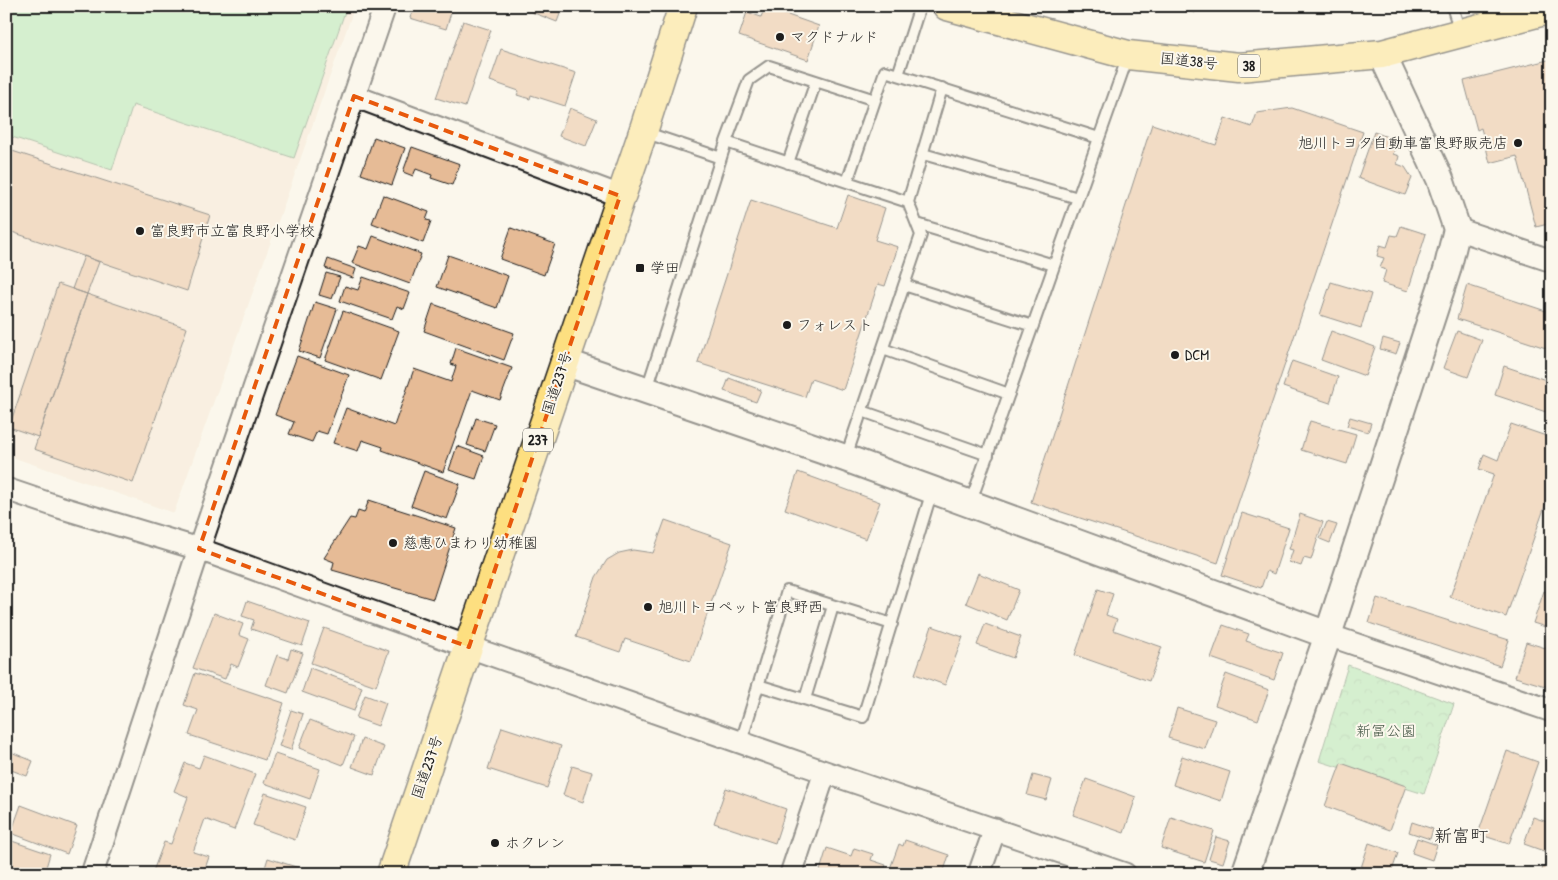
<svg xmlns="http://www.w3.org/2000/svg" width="1558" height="880" font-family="'Patrick Hand','Klee One',sans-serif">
  <defs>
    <pattern id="forest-crowns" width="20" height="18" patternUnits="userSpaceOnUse" patternTransform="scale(1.25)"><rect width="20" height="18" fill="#a7e4ab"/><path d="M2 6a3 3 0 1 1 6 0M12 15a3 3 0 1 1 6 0" fill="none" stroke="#8fc393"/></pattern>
  </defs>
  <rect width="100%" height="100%" fill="#fbf7ec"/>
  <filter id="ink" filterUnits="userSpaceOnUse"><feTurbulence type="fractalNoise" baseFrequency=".02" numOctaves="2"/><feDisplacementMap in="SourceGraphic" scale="10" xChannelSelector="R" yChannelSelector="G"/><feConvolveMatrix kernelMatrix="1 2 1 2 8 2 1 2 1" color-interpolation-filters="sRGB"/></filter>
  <g filter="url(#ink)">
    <path fill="#f5e5d2" d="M6 6H355L174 513 6 455Z"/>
    <path fill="url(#forest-crowns)" stroke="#628064" d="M1348 665 1454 704 1424 794 1319 761Z"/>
    <path fill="#a7e4ab" stroke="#628064" d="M6 6H347L294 158 133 105 112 170 6 135Z"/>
    <path fill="#e6bb96" stroke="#1c1c1c" d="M414 6H453L446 29 410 18Z
      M516 6H563L557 22Z
      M1174 6H1197L1195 13Z
      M765 7 819 26 808 60 739 36 747 12 761 17Z
      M463 21 491 30 465 107 436 98Z
      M501 49 576 73 565 106 531 95 530 99 517 95 519 91 490 81Z
      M1552 59V223L1536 227 1517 156 1490 163 1481 128 1477 130 1464 81Z
      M570 108 597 119 586 146 559 136Z
      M1292 108 1363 132 1218 563 1031 502 1152 124 1216 145 1225 118 1252 127 1257 113Z
      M1374 132 1393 139 1396 147 1393 154 1399 156 1397 164 1405 167 1412 178 1405 195 1358 178Z
      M374 137 405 148 392 185 361 174Z
      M412 147 460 164 452 185 431 178 432 175 416 169 413 176 403 172Z
      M6 149 210 215 187 291 6 230Z
      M383 195 429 212 426 220 431 221 423 243 372 223Z
      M848 195 885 208 875 240 898 247 885 286 878 284 843 390 811 379 805 397 698 363 751 200 837 228Z
      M1401 226 1426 234 1408 291 1382 283 1386 270 1380 268 1384 258 1377 256 1380 245 1387 247 1391 235 1397 236Z
      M511 228 555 244 544 275 500 259Z
      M373 236 421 254 410 284 352 263 359 246 368 249Z
      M448 255 508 276 497 308 437 287Z
      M84 256 99 262 87 294 72 289Z
      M328 259 356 269 353 278 325 268Z
      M326 273 340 277 332 299 319 295Z
      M363 277 410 293 404 309 397 306 392 319 340 301 345 286 358 290Z
      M1331 282 1371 294 1361 328 1320 315Z
      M58 284 87 294 38 437 9 427Z
      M1467 285 1552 313V350L1457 319Z
      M87 294 187 328 133 483 34 449Z
      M315 302 337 309 320 358 299 351Z
      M433 304 514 333 504 360 424 331Z
      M343 311 399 331 381 380 325 360Z
      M1331 331 1375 347 1365 376 1321 360Z
      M1457 331 1482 340 1468 377 1443 368Z
      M1383 338 1400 343 1396 354 1380 349Z
      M456 348 512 368 500 400 472 390 443 472 382 450 383 447 362 440 358 451 333 443 346 408 394 426 414 369 451 382 456 366 451 364Z
      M297 356 349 375 327 434 317 431 312 442 289 434 294 422 275 415Z
      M1292 361 1338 377 1330 403 1283 387Z
      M1504 366 1552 382V414L1495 395Z
      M729 378 761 390 756 402 724 391Z
      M1350 417 1371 423 1368 432 1347 426Z
      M476 418 495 424 485 451 467 445Z
      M1310 421 1356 434 1347 464 1301 450Z
      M1511 424 1552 438V486L1506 617 1450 597 1494 474 1479 469 1484 454 1498 460Z
      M457 446 484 456 476 479 449 470Z
      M424 471 460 484 447 519 411 506Z
      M798 472 880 502 866 539 785 509Z
      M369 500 456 528 433 599 332 570 334 562 324 558 350 518 355 519 358 511 364 513Z
      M1242 513 1289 528 1274 574 1267 571 1261 588 1222 575Z
      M1300 514 1323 522 1311 560 1304 558 1301 566 1289 562 1293 550 1289 549Z
      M665 520 732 543 691 661 625 639 620 652 576 637 596 577 607 560 619 553 633 550 653 553Z
      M1327 522 1337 525 1330 543 1320 539Z
      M1552 549V570L1545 568Z
      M978 573 1019 590 1007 620 966 603Z
      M1098 589 1113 594 1106 615 1117 619 1113 630 1162 647 1149 681 1075 655Z
      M1544 591 1552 594V629L1533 623Z
      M1377 598 1509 640 1500 666 1369 623Z
      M247 601 310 623 302 646 251 629 254 620 242 616Z
      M214 613 243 624 239 635 249 639 238 667 231 664 225 679 193 668Z
      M985 624 1021 637 1013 658 977 645Z
      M1223 625 1249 634 1246 641 1283 653 1274 680 1211 658Z
      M932 626 963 637 945 685 915 674Z
      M324 628 389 651 376 686 311 663Z
      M1526 642 1552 650V688L1515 677Z
      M291 649 303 653 288 693 266 685 277 655 288 659Z
      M310 668 362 687 354 711 302 692Z
      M195 673 284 703 265 760 189 735 198 710 184 705Z
      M1226 674 1269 690 1258 720 1215 705Z
      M365 695 386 703 378 726 356 718Z
      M1177 708 1215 720 1205 749 1168 738Z
      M291 710 303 714 291 750 279 746Z
      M310 720 354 737 343 765 299 748Z
      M502 727 561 746 547 788 488 769Z
      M362 739 384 747 374 775 352 767Z
      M6 750 33 761 27 776 6 768Z
      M1507 751 1538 762 1509 844 1478 834Z
      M275 754 320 769 310 799 264 783Z
      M204 755 255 774 234 830 205 819 193 852 209 857 203 874H152L164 842 171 844 188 797 174 791 185 763 199 768Z
      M1182 756 1230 772 1221 801 1173 785Z
      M1341 763 1406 786 1390 830 1325 806Z
      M572 766 592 772 583 802 563 795Z
      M1033 775 1052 780 1046 800 1027 795Z
      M1086 779 1136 797 1124 833 1073 815Z
      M726 788 786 809 775 843 714 823Z
      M265 793 306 807 295 840 253 825Z
      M21 805 77 826 67 854 11 833Z
      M1171 817 1214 831 1204 862 1161 848Z
      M1533 817 1550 823 1552 819V854L1524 844Z
      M1412 822 1433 829 1430 839 1409 832Z
      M1216 837 1230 841 1223 863 1209 859Z
      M1417 838 1437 845 1432 860 1412 853Z
      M6 839 50 854 44 874H6Z
      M905 840 949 855 943 874H888L899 844 903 846Z
      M1369 843 1398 853 1391 874H1359Z
      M827 848 851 856 854 848 873 854 871 860 886 865 883 874H819Z
      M268 858 318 874H263Z
      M1543 867 1552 869V874H1541Z"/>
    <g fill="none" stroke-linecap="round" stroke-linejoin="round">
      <defs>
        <path id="service" d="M920 6 898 75 1099 138
          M1452 6 1460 32
          M644 132 721 158
          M726 142 749 80 769 66 875 100
          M923 154 1078 198
          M788 163 816 81
          M847 182 885 71 898 75
          M908 202 942 88
          M917 224 1054 265
          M904 285 1033 326
          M883 349 1009 394
          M647 389 726 142 908 202 921 235 846 457
          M862 411 988 455
          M970 504 1128 56
          M758 685 863 717 932 491
          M805 699 833 606
          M741 742 787 591 892 624"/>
        <path id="minor" d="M354 96 620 196
          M1457 229 1552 261
          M6 489 59 507 199 549 469 647 825 772 1125 874
          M1328 635 1552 711
          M92 874 199 549 385 6
          M791 874 825 772
          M979 874 995 829"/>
        <path id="tertiary" d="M564 362 845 458 1328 635
          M1245 874 1328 635 1447 270 1457 229 1440 179 1382 54"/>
        <path id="trunk" d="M947 6 1128 55 1239 67 1382 54 1552 9
          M391 874 643 132 683 6"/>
      </defs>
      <use href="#service" stroke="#1c1c1c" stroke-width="14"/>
      <use href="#minor" stroke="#1c1c1c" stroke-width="25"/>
      <use href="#tertiary" stroke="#1c1c1c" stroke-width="30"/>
      <use href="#trunk" stroke="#1c1c1c" stroke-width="31"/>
      <use href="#service" stroke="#fbf7ec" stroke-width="10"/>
      <use href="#minor" stroke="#fbf7ec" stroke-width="21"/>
      <use href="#tertiary" stroke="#fbf7ec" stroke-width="26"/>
      <use href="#trunk" stroke="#fddf80" stroke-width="28"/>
    </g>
  </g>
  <path d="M0 0H1558V880H0ZM354 96 620 196 469 647 199 549Z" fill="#fbf7ec" fill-opacity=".55" fill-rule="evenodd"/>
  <path fill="none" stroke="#e8590c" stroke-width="4" stroke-dasharray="10 6" stroke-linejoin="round" d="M354 96 620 196 469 647 199 549Z"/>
  <g fill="#1c1c1c" stroke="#fbf7ec" stroke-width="2">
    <circle cx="780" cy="37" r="5"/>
    <circle cx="1518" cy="143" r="5"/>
    <circle cx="140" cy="231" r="5"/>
    <rect x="635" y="263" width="10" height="10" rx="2.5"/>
    <circle cx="787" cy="325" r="5"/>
    <circle cx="1175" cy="355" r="5"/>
    <circle cx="393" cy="543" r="5"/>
    <circle cx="648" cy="607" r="5"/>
    <circle cx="495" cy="843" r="5"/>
  </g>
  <g text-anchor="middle" stroke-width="4" stroke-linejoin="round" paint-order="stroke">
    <g fill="#fbf7ec" stroke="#5f5e5a" stroke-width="1">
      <rect x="1238" y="54.5" width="22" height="23" rx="4"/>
      <rect x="523" y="428.5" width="30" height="23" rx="4"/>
    </g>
    <g font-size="14" font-weight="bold" fill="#1c1c1c">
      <text x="1249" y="71">38</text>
      <text x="538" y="445">237</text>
    </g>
    <g font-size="15" fill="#1c1c1c" stroke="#fbf7ec" text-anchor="start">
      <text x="790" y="42">マクドナルド</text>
      <text x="1508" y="148" text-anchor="end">旭川トヨタ自動車富良野販売店</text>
      <text x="150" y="236">富良野市立富良野小学校</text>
      <text x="650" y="273">学田</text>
      <text x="797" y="330">フォレスト</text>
      <text x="1185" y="360">DCM</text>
      <text x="403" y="548">慈恵ひまわり幼稚園</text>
      <text x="658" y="612">旭川トヨペット富良野西</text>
      <text x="505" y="848">ホクレン</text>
    </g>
    <g font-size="15" fill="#1c1c1c" stroke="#fbf7ec">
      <text transform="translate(1189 61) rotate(6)" y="5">国道38号</text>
      <text transform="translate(557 383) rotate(-72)" y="5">国道237号</text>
      <text transform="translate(427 767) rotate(-71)" y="5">国道237号</text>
    </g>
    <g font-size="15" fill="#465847" stroke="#fbf7ec">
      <text x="1386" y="736">新冨公園</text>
    </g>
    <g font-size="18" fill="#1c1c1c" stroke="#fbf7ec">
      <text x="1461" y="842">新富町</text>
    </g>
  </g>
  <rect width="1558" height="880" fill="none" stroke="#fbf7ec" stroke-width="25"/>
  <rect x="12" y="12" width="1533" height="855" fill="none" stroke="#1c1c1c" stroke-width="2" filter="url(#ink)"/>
</svg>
